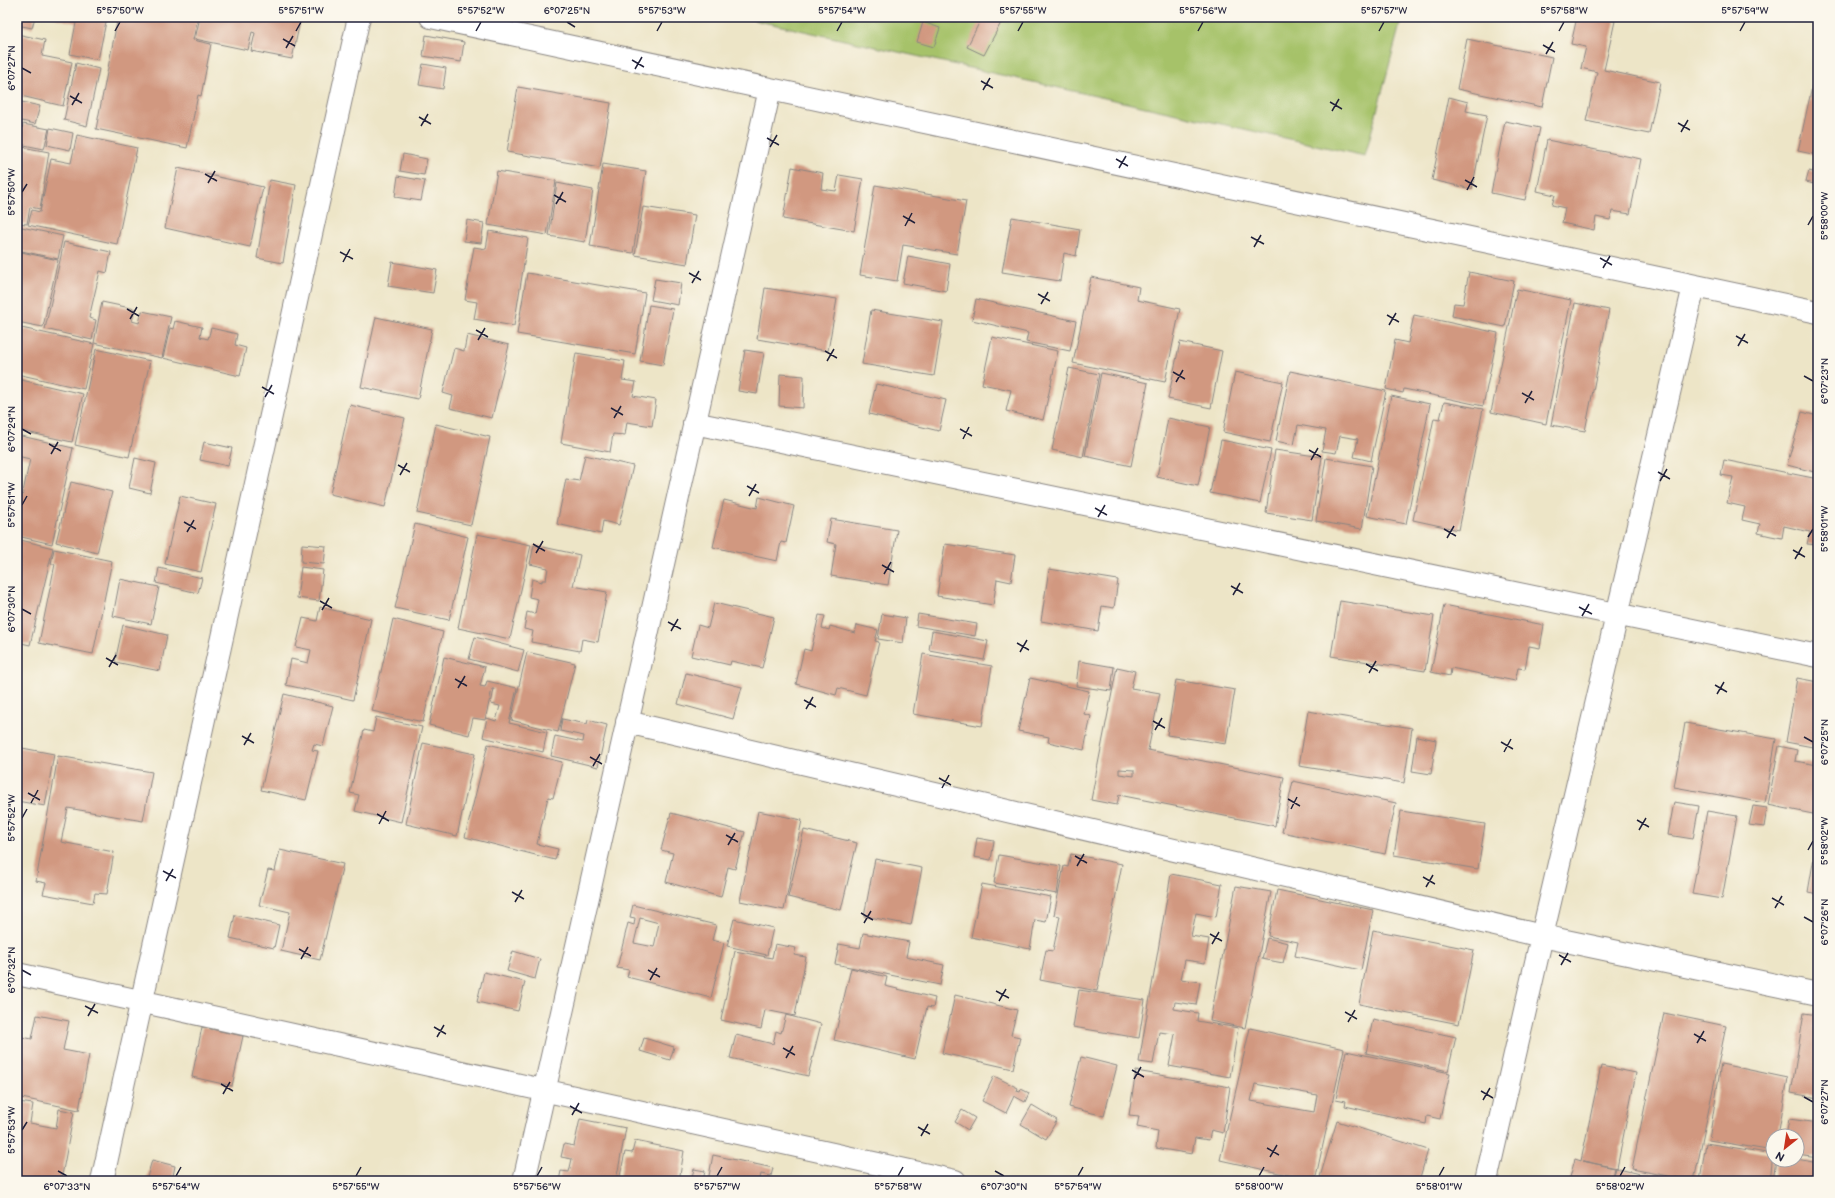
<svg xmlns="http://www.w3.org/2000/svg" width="1835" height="1198" font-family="'Balsamiq Sans',sans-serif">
  <rect width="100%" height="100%" fill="#fbf7ec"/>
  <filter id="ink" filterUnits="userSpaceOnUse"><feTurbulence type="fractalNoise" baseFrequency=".025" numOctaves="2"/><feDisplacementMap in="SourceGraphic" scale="8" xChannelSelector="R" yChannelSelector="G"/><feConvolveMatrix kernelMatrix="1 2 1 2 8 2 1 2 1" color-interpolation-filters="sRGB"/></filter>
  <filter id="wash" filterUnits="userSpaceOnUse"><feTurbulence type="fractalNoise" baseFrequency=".012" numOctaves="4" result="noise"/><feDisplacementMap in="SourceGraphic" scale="16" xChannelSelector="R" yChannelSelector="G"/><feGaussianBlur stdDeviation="0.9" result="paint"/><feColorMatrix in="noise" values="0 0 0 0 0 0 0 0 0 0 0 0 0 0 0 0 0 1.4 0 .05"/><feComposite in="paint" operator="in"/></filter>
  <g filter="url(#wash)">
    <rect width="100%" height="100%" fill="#ede5c7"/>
    <path fill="#a6c269" stroke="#647252" d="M741 17H1402L1365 156Z"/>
    <g id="blocks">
      <path fill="#d19880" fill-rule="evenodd" d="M17 17H35L32 28 17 25Z
        M51 17H107L98 60 70 54 76 23Z
        M118 17H198L193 40 211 44 201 96 198 95 187 148 96 129Z
        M200 17H301L292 59 251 51 255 33 252 32 248 50 195 39Z
        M982 17H1004L984 55 967 47Z
        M1577 17H1595L1615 21 1604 70 1660 82 1649 134 1586 121 1597 72 1581 68 1586 47 1571 44Z
        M923 22 940 28 934 47 917 42Z
        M17 34 45 40 42 56 72 62 63 106 17 95Z
        M426 35 464 42 461 62 423 56Z
        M1467 39 1552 57 1542 107 1457 89Z
        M76 63 99 69 87 126 64 120Z
        M423 64 446 68 443 89 419 85Z
        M1817 64H1818V185L1806 182 1809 171 1813 172 1817 155 1798 151Z
        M518 87 611 103 600 168 507 152Z
        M1449 97 1468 102 1466 111 1487 115 1472 189 1432 180Z
        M17 101 40 106 35 124 17 120Z
        M1505 121 1540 128 1525 200 1491 193Z
        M17 122 21 123 18 141H17Z
        M23 124 49 129 44 149 19 144Z
        M50 128 73 133 70 150 47 145Z
        M77 135 137 148 117 244 28 225 32 210 40 212 51 159 71 163Z
        M1547 140 1641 159 1630 214 1612 211 1610 220 1596 217 1594 230 1562 223 1565 208 1552 205 1555 195 1537 191Z
        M17 146 49 152 40 209 30 207 27 224 17 223Z
        M403 154 427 159 424 175 400 171Z
        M603 164 646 171 633 253 590 246Z
        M792 167 823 173 821 189 836 191 839 175 863 179 854 231 783 219Z
        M178 168 263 187 250 247 165 228Z
        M497 171 556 181 547 235 488 225Z
        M398 176 425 181 421 201 395 197Z
        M270 180 296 185 283 263 257 258Z
        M557 183 593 190 585 242 549 236Z
        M875 185 966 201 957 254 903 245 897 281 860 275Z
        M643 207 695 215 687 264 635 255Z
        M1012 217 1080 229 1076 256 1064 253 1060 281 1002 272Z
        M467 220 484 223 481 243 464 241Z
        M17 226 63 236 58 259 17 250Z
        M489 231 528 238 514 326 474 319 477 302 465 300 474 247 486 249Z
        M64 242 111 252 107 273 100 271 89 318 96 320 92 340 45 329Z
        M17 251 58 260 43 327 17 322Z
        M908 256 950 264 946 291 903 283Z
        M392 262 437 270 433 293 388 286Z
        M1469 272 1514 281 1505 327 1452 316 1454 303 1463 304Z
        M527 273 645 293 635 354 517 334Z
        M1091 277 1139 287 1137 300 1180 309 1165 382 1073 363Z
        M655 279 681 283 678 305 651 300Z
        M765 288 837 299 828 351 757 339Z
        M1517 289 1571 300 1546 424 1491 412Z
        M976 299 1076 321 1070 351 1026 342 1028 333 972 320Z
        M102 302 135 309 132 321 139 323 142 311 171 317 162 358 94 343Z
        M1575 303 1609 310 1585 431 1551 425Z
        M649 305 673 309 663 365 640 361Z
        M871 310 943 322 934 376 862 364Z
        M1414 315 1498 333 1483 406 1404 389 1403 393 1386 389 1395 340 1408 343Z
        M376 317 432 329 418 399 361 387Z
        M175 321 202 327 200 337 208 339 211 328 237 334 235 345 246 348 240 376 163 358 170 328 173 329Z
        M17 327 94 344 84 389 17 374Z
        M467 335 509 345 492 418 450 408 453 396 443 393 454 348 464 351Z
        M992 337 1058 351 1043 420 1006 411 1011 390 982 384Z
        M1180 342 1222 351 1211 408 1168 399Z
        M96 349 150 361 129 457 75 445Z
        M745 350 764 353 757 394 738 391Z
        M576 353 625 361 622 380 636 382 633 396 656 400 652 426 627 422 625 435 613 434 610 452 561 443Z
        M1069 368 1099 374 1083 457 1052 450Z
        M1290 371 1386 391 1371 461 1354 457 1358 439 1340 436 1336 453 1322 451 1326 430 1298 425 1294 445 1276 441Z
        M1235 372 1283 382 1270 442 1223 432Z
        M1101 373 1148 383 1131 466 1085 456Z
        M780 374 804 376 803 408 779 406Z
        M17 379 83 394 72 442 17 430Z
        M876 384 946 400 939 431 869 414Z
        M1391 396 1430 404 1406 524 1367 516Z
        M1444 402 1483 409 1459 530 1413 520 1434 418 1440 419Z
        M350 405 405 418 385 507 330 494Z
        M1802 412 1818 416V473L1787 465Z
        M1168 418 1210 427 1198 486 1157 477Z
        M436 424 490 437 471 525 417 513Z
        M17 435 73 448 52 544 17 536V520L30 459 17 456Z
        M1221 440 1271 450 1260 503 1210 493Z
        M204 442 232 448 228 466 200 460Z
        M1275 450 1322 457 1312 520 1266 513Z
        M585 455 633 466 619 525 603 521 601 534 557 524 566 479 579 481Z
        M135 458 156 463 150 493 129 488Z
        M1326 458 1372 466 1362 529 1316 521Z
        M1724 460 1818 479V545L1807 544 1810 532 1784 526 1782 538 1771 536 1758 533 1760 524 1742 520 1745 507 1727 503 1733 477 1721 475Z
        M71 482 112 492 97 553 56 542Z
        M180 496 216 504 201 572 165 564Z
        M759 497 794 506 786 543 781 542 777 561 713 547 724 500 757 508Z
        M831 519 897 530 888 585 831 576 836 544 827 542Z
        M415 524 468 537 449 620 395 608Z
        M477 534 531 545 510 639 458 628Z
        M17 539 53 548 30 645 17 642Z
        M302 544 326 546 324 564 301 562Z
        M945 544 1015 555 1011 582 997 579 993 605 937 596Z
        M534 545 580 555 573 586 607 592 598 642 582 639 580 651 531 642 533 631 524 629 527 612 535 614 538 599 529 597 532 579 542 582V580H546L548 568 530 564Z
        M54 549 112 561 93 654 39 643 55 564H51Z
        M301 567 323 570 319 601 297 598Z
        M159 568 202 578 198 593 156 583Z
        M1049 569 1118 580 1114 608 1102 606 1098 631 1041 621Z
        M120 579 159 587 151 624 113 616Z
        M1340 601 1434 616 1425 671 1331 656Z
        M714 603 774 617 762 668 731 661 730 665 691 656 698 625 708 628Z
        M1444 605 1544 625 1540 648 1529 646 1525 669 1518 668 1515 681 1451 668 1450 676 1431 672Z
        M320 607 371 619 353 700 286 685 291 659 308 663 311 650 296 647 303 618 317 621Z
        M882 614 906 618 903 643 878 639Z
        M918 614 977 624 975 636 916 626Z
        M819 615 825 616 822 628 829 630 830 626 855 633 857 625 878 630 875 641 879 642 866 695 838 688 836 695 796 684 804 649 811 651Z
        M393 619 443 632 423 722 372 711Z
        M123 625 167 635 160 671 115 662Z
        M932 631 988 641 984 660 929 650Z
        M475 637 524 650 518 672 469 659Z
        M527 652 575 663 558 732 511 720Z
        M923 654 992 666 982 726 913 714Z
        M444 657 485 667 480 686 485 687 487 681 517 688 509 723 547 732 543 752 483 737 487 718 496 721 500 706 491 704 494 689H492L485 720 473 718 469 735 429 725Z
        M1079 661 1114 667 1111 691 1076 686Z
        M1117 667 1135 671 1131 688 1160 693 1148 750 1284 777 1275 826 1119 795 1117 805 1091 800ZM1119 769 1134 770V776L1119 774Z
        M686 673 742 687 733 719 678 704Z
        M1030 678 1089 691 1084 714 1091 716 1084 750 1048 742 1049 737 1018 731Z
        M1797 678 1818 682V748L1786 742Z
        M1176 680 1235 690 1226 744 1167 735Z
        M284 694 333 706 323 746 314 744 312 750 318 751 306 800 261 790Z
        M1308 711 1412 728 1404 783 1299 766Z
        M376 717 422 727 401 822 355 811 359 795 350 793 364 730 373 732Z
        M562 719 587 724 588 720 607 725 598 767 551 756 555 736 583 742 584 736 560 731Z
        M1685 723 1776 739 1765 803 1674 787Z
        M1417 736 1436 740 1431 774 1412 771Z
        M423 743 475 754 457 836 406 824Z
        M488 744 562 762 553 798 548 797 537 844 558 849 555 860 465 837Z
        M1779 746 1797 750 1795 761 1818 765V815L1768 805Z
        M17 747 54 754 45 806 17 801Z
        M58 756 152 772 143 821 68 808 61 842 114 852 107 894 95 893 93 903 43 894 46 883 36 881Z
        M1293 781 1396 803 1385 854 1282 832Z
        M1674 802 1699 806 1693 839 1668 835Z
        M1753 806 1767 808 1764 827 1749 825Z
        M758 811 802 820 784 910 740 901Z
        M1401 811 1485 824 1478 869 1394 855Z
        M1707 811 1737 816 1722 899 1692 894Z
        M671 813 745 832 735 869 728 867 721 897 666 882 673 853 661 850Z
        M804 830 857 843 841 910 788 897Z
        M977 838 994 841 991 860 974 857Z
        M1817 840H1818V894L1808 892Z
        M280 850 343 864 320 960 281 951 290 912 259 905 268 870 275 871Z
        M1071 854 1122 864 1097 991 1040 980 1046 950 1053 951 1060 916 1054 915 1064 866 1068 867Z
        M999 855 1061 866 1057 894 994 883Z
        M875 859 922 868 911 925 864 916Z
        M1171 874 1222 884 1216 917 1196 913 1191 936 1209 939 1205 963 1185 960 1181 979 1200 982 1196 1005 1175 1002 1174 1009 1198 1013 1197 1021 1238 1028 1230 1077 1169 1066 1175 1034 1159 1032 1153 1064 1139 1062Z
        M982 884 1051 897 1046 922 1035 920 1030 949 971 937Z
        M1236 886 1271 892 1245 1028 1210 1021Z
        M1277 890 1373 910 1361 970 1295 956 1298 942 1268 936Z
        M633 905 716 925 712 940 724 943 711 998 627 977 629 970 617 968 628 923 634 925 635 918 630 917ZM640 918 659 923 654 947 634 943Z
        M235 915 279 925 274 948 230 938Z
        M734 919 773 928 767 955 727 946Z
        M1373 930 1474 950 1459 1024 1359 1004Z
        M863 933 909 942 906 957 944 965 940 985 835 964 839 944 860 948Z
        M1267 938 1288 943 1283 963 1262 959Z
        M775 944 796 948 794 955 806 957 795 1016 765 1010 761 1029 721 1020 735 951 772 958Z
        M513 951 540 959 535 979 507 971Z
        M851 968 887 977 885 986 935 998 933 1008 927 1007 915 1059 834 1040Z
        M484 972 525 982 518 1011 477 1002Z
        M1079 990 1145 1000 1139 1038 1073 1027Z
        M955 995 1017 1010 1011 1035 1020 1037 1013 1069 942 1053Z
        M1664 1013 1726 1026 1694 1181 1632 1169Z
        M1804 1013 1818 1015V1098L1791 1093Z
        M37 1015 69 1021 63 1050 89 1055 79 1110 17 1097V1036L32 1039Z
        M786 1015 821 1024 808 1076 730 1058 736 1035 773 1044 776 1031 781 1033Z
        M1373 1019 1456 1037 1448 1071 1366 1053Z
        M202 1027 243 1036 232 1086 192 1077Z
        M1250 1028 1344 1049 1315 1181 1220 1160ZM1255 1084 1317 1095 1314 1112 1251 1101Z
        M644 1038 674 1047 670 1060 640 1051Z
        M1346 1051 1450 1073 1440 1119 1427 1116 1426 1124 1345 1106 1346 1101 1336 1099Z
        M1081 1057 1117 1066 1104 1116 1069 1107Z
        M1721 1064 1788 1078 1778 1136H1773V1151L1709 1140Z
        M1601 1066 1636 1073 1617 1168 1583 1161 1614 1168 1611 1181H1569L1575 1159 1581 1161Z
        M1136 1071 1230 1087 1223 1133 1211 1130 1209 1140 1195 1138 1192 1154 1156 1148 1158 1131 1137 1127 1139 1116 1129 1115Z
        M994 1076 1018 1088 1017 1091 1020 1092 1021 1089 1029 1093 1025 1102 1014 1096 1006 1113 982 1101Z
        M18 1102 33 1104 30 1123 56 1128 59 1109 74 1112 61 1181H17Z
        M1032 1105 1057 1120 1046 1139 1021 1124Z
        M962 1110 975 1118 968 1130 955 1122Z
        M580 1119 626 1128 616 1181H559L561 1171 569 1172 572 1159 561 1157 564 1144 574 1146Z
        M1789 1119 1818 1123V1158L1797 1155V1136H1786Z
        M1337 1121 1428 1150 1419 1181H1334L1320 1177Z
        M635 1141 684 1151 679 1181H619L625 1152 632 1153Z
        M1706 1143 1773 1154 1770 1181H1700Z
        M713 1155 773 1168 771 1176 761 1174 760 1179 764 1181H708Z
        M1797 1159 1818 1163V1181H1773L1776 1160Z
        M152 1160 175 1166 172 1181H146Z
        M1615 1168 1663 1180V1181H1611Z
        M694 1169 705 1171 703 1181H691Z"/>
    </g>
  </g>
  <g filter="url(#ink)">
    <use href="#blocks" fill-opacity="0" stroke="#888481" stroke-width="1"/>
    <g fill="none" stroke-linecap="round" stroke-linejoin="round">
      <defs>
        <path id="minor" d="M431 17 1818 312
          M694 423 1818 656
          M627 722 1542 936 1818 994
          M17 974 955 1181
          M102 1181 359 17
          M524 1181 770 89
          M1486 1181 1542 936 1694 286"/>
      </defs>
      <use href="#minor" stroke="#888481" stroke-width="24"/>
      <use href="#minor" stroke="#fff" stroke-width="22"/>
    </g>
  </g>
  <path fill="none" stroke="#22223b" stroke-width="1.5" d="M567 22 575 27M115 31 120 22M296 31 301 22M476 31 481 22M657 31 662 22M837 31 842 22M1018 31 1023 22M1198 31 1203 22M1379 31 1384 22M1559 31 1564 22M1740 31 1745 22M283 39 295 46M1543 45 1555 52M286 48 293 36M1546 54 1553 42M632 60 644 67M22 68 31 73M635 69 642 57M981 81 993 88M983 90 990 78M70 96 82 103M1330 102 1342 109M72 105 79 93M1332 111 1339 99M419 117 431 124M1678 123 1690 130M421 126 428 114M1681 132 1688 120M767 138 779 145M770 147 777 135M1116 159 1128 166M1119 168 1126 156M205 174 217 181M1465 180 1477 187M208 183 215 171M1467 190 1474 177M22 192 27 184M554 195 566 202M556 204 563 192M903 216 915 223M1808 225 1813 216M905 226 912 213M1251 237 1264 244M1254 247 1261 235M340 252 353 259M1600 258 1612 265M343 262 350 249M1603 268 1610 256M689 273 701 280M692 283 699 271M1038 294 1050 301M1041 304 1048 292M127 309 139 316M1387 315 1399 322M130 319 137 307M1389 325 1396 313M476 330 488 337M1736 336 1748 343M478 340 485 328M1738 346 1745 334M825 351 837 358M827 361 834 349M1173 372 1185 379M1804 376 1813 381M1176 382 1183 370M262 387 274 394M1522 393 1534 400M265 397 272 385M1525 403 1532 391M611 408 623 415M614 418 621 406M22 429 31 434M960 429 972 436M963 439 969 427M49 444 61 451M1309 450 1321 457M51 454 58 442M1311 460 1318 448M398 465 410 472M1658 472 1670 479M400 475 407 463M1660 481 1667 469M747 486 759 493M749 496 756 484M22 505 27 496M1095 508 1107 515M1098 517 1105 505M184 522 196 529M1444 529 1456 536M187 532 194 520M1808 537 1813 529M1447 538 1454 526M533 544 545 551M1793 550 1805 557M536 553 543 541M1795 559 1802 547M882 565 894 572M884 574 891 562M1231 586 1243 593M1233 595 1240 583M320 601 332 608M1579 607 1592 614M22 609 31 614M322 610 329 598M1582 616 1589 604M668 622 681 629M671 631 678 619M1017 643 1029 650M1020 652 1027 640M106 658 118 665M1366 664 1378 671M109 667 116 655M1369 673 1376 661M455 679 467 686M1715 685 1727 692M458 688 465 676M1717 694 1724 682M804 700 816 707M806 709 813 697M1153 721 1165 728M1155 730 1162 718M242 736 254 743M1804 737 1813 742M1501 742 1513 749M244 745 251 733M1504 752 1511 739M590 757 602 764M593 766 600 754M939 778 951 785M942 788 949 775M28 793 40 800M1288 799 1300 806M31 803 38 790M1291 809 1297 797M377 814 389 821M22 818 27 809M1637 820 1649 827M379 824 386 811M1639 830 1646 818M726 835 738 842M728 845 735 833M1808 850 1813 841M1075 856 1087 863M1077 866 1084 854M163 871 176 878M1423 877 1435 884M166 881 173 869M1426 887 1433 875M512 892 524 899M1772 898 1784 905M515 902 522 890M1775 908 1782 896M861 913 873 920M1804 917 1813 922M864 923 871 911M1210 934 1222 941M1212 944 1219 932M299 949 311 956M1559 955 1571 962M301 959 308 947M1561 965 1568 953M22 970 31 975M648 970 660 977M650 980 657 968M996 991 1009 998M999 1001 1006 989M85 1006 98 1013M1345 1012 1357 1019M88 1016 95 1004M1348 1022 1355 1010M434 1027 446 1034M1694 1034 1706 1041M437 1037 444 1025M1697 1043 1704 1031M783 1048 795 1055M786 1058 793 1046M1132 1070 1144 1077M1134 1079 1141 1067M221 1084 233 1091M1481 1091 1493 1098M223 1094 230 1082M1804 1097 1813 1102M1483 1100 1490 1088M570 1106 582 1113M572 1115 579 1103M918 1127 930 1134M22 1130 27 1122M921 1136 928 1124M1267 1148 1279 1155M1270 1157 1277 1145M58 1171 67 1176M995 1171 1004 1176M176 1176 181 1167M356 1176 361 1167M537 1176 542 1167M717 1176 722 1167M898 1176 903 1167M1078 1176 1083 1167M1259 1176 1264 1167M1439 1176 1444 1167M1620 1176 1625 1167"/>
  <rect width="1835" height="1198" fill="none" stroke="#fbf7ec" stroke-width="44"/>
  <g transform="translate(1785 1148) rotate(210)"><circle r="19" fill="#fbf7ec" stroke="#a4a2a5"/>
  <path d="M0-3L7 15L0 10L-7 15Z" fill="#c8321e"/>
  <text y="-6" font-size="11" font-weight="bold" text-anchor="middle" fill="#22223b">N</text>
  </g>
  <rect x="22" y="22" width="1791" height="1154" fill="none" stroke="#22223b" stroke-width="1.5"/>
  <g font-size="10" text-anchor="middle" fill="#22223b">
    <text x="120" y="14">5°57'50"W</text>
    <text x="301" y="14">5°57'51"W</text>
    <text x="481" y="14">5°57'52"W</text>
    <text x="567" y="14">6°07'25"N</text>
    <text x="662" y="14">5°57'53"W</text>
    <text x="842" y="14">5°57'54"W</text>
    <text x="1023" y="14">5°57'55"W</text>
    <text x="1203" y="14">5°57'56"W</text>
    <text x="1384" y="14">5°57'57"W</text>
    <text x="1564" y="14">5°57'58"W</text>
    <text x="1745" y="14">5°57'59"W</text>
    <text transform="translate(11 68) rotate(-90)" y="4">6°07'27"N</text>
    <text transform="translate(11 192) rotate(-90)" y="4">5°57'50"W</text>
    <text transform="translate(1824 216) rotate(-90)" y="4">5°58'00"W</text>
    <text transform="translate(1824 381) rotate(-90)" y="4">6°07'23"N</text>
    <text transform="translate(11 429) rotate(-90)" y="4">6°07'29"N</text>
    <text transform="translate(11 505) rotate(-90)" y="4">5°57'51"W</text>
    <text transform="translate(1824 529) rotate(-90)" y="4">5°58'01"W</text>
    <text transform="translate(11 609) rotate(-90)" y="4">6°07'30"N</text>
    <text transform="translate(1824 742) rotate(-90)" y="4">6°07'25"N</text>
    <text transform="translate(11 818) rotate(-90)" y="4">5°57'52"W</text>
    <text transform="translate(1824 841) rotate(-90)" y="4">5°58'02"W</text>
    <text transform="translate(1824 922) rotate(-90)" y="4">6°07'26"N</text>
    <text transform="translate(11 970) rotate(-90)" y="4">6°07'32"N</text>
    <text transform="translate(1824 1102) rotate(-90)" y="4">6°07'27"N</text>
    <text transform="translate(11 1130) rotate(-90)" y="4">5°57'53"W</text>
    <text x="67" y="1190">6°07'33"N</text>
    <text x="176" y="1190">5°57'54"W</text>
    <text x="356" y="1190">5°57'55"W</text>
    <text x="537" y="1190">5°57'56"W</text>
    <text x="717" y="1190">5°57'57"W</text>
    <text x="898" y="1190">5°57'58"W</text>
    <text x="1004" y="1190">6°07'30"N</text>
    <text x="1078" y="1190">5°57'59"W</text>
    <text x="1259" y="1190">5°58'00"W</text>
    <text x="1439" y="1190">5°58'01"W</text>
    <text x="1620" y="1190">5°58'02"W</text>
  </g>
</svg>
